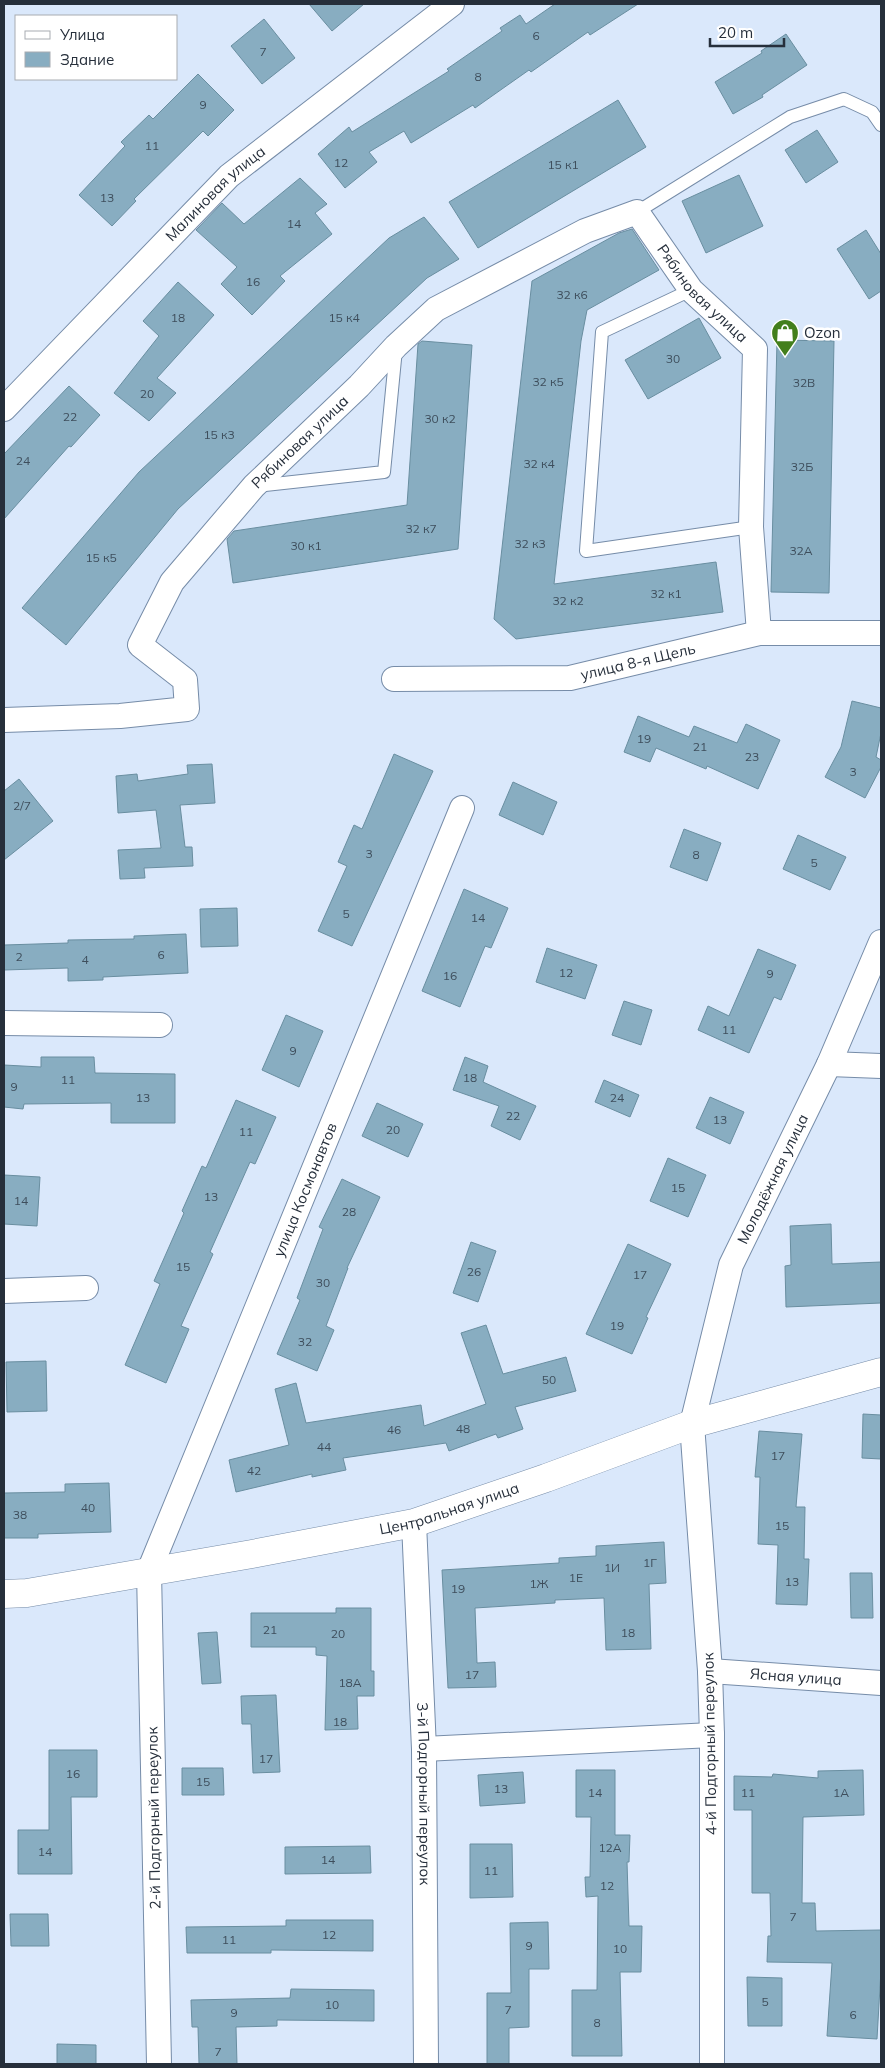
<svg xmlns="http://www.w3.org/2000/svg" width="885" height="2068" font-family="Mulish,sans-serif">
  <rect width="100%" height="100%" fill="#dae8fb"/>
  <path fill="#88adc1" stroke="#698ea0" d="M309 4H364L332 31Z
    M555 4H638L590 35 588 32 531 72 529 70 475 108 473 105 411 143 404 131 369 152 377 162 345 188 318 154 349 127 352 132 449 71 447 69 502 31 500 28 520 15 526 24Z
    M264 19 295 58 262 84 231 46Z
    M786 34 807 65 762 95 763 97 733 114 715 82 762 53 761 51Z
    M198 74 234 110 208 136 203 131 134 199 136 201 112 226 79 195 125 146 121 142 149 115 153 119Z
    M618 100 646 147 478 248 449 202Z
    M817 130 838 162 806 183 785 150Z
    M739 175 763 226 706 253 682 201Z
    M300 178 327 204 315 213 332 234 280 276 285 281 252 315 221 284 237 267 196 230 222 203 244 224Z
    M424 217 459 259 427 278 178 509 66 645 22 608 139 472 389 238Z
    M632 229 659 270 587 310 581 341 554 584 716 562 723 612 516 639 494 619 532 281 619 233Z
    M866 230 881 254V291L869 299 837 249Z
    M178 282 214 315 157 378 176 393 149 421 114 393 159 336 143 321Z
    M699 318 721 358 648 399 625 360Z
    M777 340 834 341 829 593 771 592Z
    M422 341 472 345 458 549 233 583 227 539 234 531 407 505 418 344Z
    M69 386 100 415 71 447 69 446 4 519V454Z
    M852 701 881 708V733L876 757 881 760V767L865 798 825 777 841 747Z
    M638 716 689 737 694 726 737 743 746 724 780 740 758 789 707 766 706 769 656 748 650 762 624 752Z
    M394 754 433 771 352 946 318 931 347 866 338 862 354 825 362 829Z
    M212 764 215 803 180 805 185 847H192L193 866 144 868 145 878 120 879 118 850 161 848 156 810 118 813 116 776 137 774 138 781 188 774 187 765Z
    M19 779 53 821 4 860V791Z
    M513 782 557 802 543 835 499 815Z
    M684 829 721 843 707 881 670 867Z
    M798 835 846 857 830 890 783 869Z
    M464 889 508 908 491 948 485 946 460 1007 422 991Z
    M237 908 238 946 201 947 200 909Z
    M186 934 188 973 103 977V980L68 981V968L4 970V945L68 943V940L134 939V936Z
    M547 948 597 965 585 999 536 982Z
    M758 949 796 965 781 1000 774 997 749 1053 698 1030 708 1006 729 1016Z
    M624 1001 652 1010 641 1045 612 1035Z
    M286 1015 323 1031 299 1087 262 1070Z
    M41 1057H94L95 1073 175 1074V1123H111V1103L24 1104 23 1109 4 1107V1065L41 1067Z
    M465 1057 488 1066 483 1082 536 1106 520 1140 491 1126 499 1106 453 1090Z
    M604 1080 639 1095 630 1117 595 1102Z
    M710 1097 744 1112 730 1144 696 1128Z
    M236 1100 276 1117 255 1164 250 1162 210 1252 213 1254 181 1326 189 1329 166 1383 125 1365 160 1284 154 1281 184 1213 182 1211 202 1166 206 1168Z
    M377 1103 423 1124 408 1157 362 1136Z
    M668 1158 706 1175 688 1217 650 1201Z
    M4 1175 40 1177 37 1226 4 1224Z
    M342 1179 380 1197 347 1268H348L326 1326 334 1330 317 1371 277 1354 300 1300 297 1298 323 1229 319 1227Z
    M831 1224 832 1264 881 1262V1303L786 1307 785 1266 791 1265 790 1226Z
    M471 1242 496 1251 478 1302 453 1293Z
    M628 1244 671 1264 646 1317 648 1318 632 1354 586 1334Z
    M486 1325 503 1374 566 1357 576 1391 515 1407 523 1429 498 1438 496 1434 449 1451 446 1443 343 1458 346 1470 312 1477V1474L236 1492 229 1460 289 1445 275 1389 296 1383 306 1423 421 1405 424 1426 486 1404 461 1333Z
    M46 1361 47 1411 7 1412 6 1362Z
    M863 1414 881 1415V1459L862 1458Z
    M759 1431 802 1434 796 1507H805L804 1559H809L807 1605 776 1604 778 1545 758 1544 760 1477H755Z
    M109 1483 111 1532 38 1534V1538H4V1493L65 1492V1484Z
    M664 1542 666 1583 649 1584 651 1649 606 1650 604 1598 555 1600V1603L475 1608 477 1663 495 1662 496 1687 448 1688 442 1570 559 1563V1558L596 1556V1546Z
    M850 1573H872L873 1618H851Z
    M336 1608H371V1671H374V1696H357L358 1729 325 1730 327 1656 316 1655V1647H251V1613H336Z
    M217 1632 221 1683 202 1684 198 1633Z
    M276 1695 280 1772 253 1773 251 1724H242L241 1696Z
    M49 1750H97V1797H71L72 1874H18V1830H49Z
    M182 1768H223L224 1795H182Z
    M576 1770H615V1835H630L629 1862H627L629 1926H642L641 1972H620L622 2056H572V1990H597L598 1896 586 1897 585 1877H590L591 1817H576Z
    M863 1770 864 1815 803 1817 802 1903H815L816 1931 881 1930V1970L877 2039 827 2036 832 1963 767 1962 768 1936H771L770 1893H752V1810H734V1776L772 1777 773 1774 818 1778V1771Z
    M523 1772 525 1803 480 1806 478 1775Z
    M470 1844H512L513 1897 470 1898Z
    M370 1846 371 1873 285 1874V1847Z
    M10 1914H48L49 1946H11Z
    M286 1920H373V1951L271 1950V1953H187L186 1927 286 1926Z
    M548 1922 549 1969H529V2027L509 2028V2064H487V1993H511L510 1923Z
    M747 1977 782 1978V2026H748Z
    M291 1989 374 1990V2021L277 2020V2026L236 2027 237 2064H199L198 2027H192L191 2000 290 1998Z
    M57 2044 96 2045V2064H57Z"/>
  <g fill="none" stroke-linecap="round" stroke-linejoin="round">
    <defs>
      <path id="service" d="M637 212 790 117 844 99 872 112 881 125
        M691 290 602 332 586 551 751 527
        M256 486 384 472 396 349"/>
      <g id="minor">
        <path id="s1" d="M4 409 229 176 452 4"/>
        <path id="s2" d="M394 679 570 678 759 633H881"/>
        <path id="s3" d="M4 720 120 716 187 709 185 680 140 645 172 582 254 486 359 386 396 346 436 309 585 231 637 212 691 290 755 349 751 527 759 633"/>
        <path d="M4 1023 160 1025"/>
        <path d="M829 1064 881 1066"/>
        <path d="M4 1291 86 1288"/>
        <path id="s4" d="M414 1523 424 1749 426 2064"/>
        <path id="s5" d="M710 1671 881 1683"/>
        <path d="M424 1749 712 1735"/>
        <path id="s6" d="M159 2064 149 1571 462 808"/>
        <path id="s7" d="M712 2064V1735L710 1671 692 1424 731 1265 829 1064 881 942"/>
      </g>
      <g id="tertiary">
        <path id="s8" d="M4 1594 27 1593 252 1554 414 1523 546 1478 692 1424 881 1372"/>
      </g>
    </defs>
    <use href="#service" stroke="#768ca8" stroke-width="14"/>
    <use href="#minor" stroke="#768ca8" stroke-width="26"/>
    <use href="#tertiary" stroke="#768ca8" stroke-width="29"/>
    <use href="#service" stroke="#fff" stroke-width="12"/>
    <use href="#minor" stroke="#fff" stroke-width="24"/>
    <use href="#tertiary" stroke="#fff" stroke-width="28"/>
  </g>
  <defs>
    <symbol id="shop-pin" viewBox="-11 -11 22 30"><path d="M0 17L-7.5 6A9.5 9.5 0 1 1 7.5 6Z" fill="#437f1c" stroke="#fff"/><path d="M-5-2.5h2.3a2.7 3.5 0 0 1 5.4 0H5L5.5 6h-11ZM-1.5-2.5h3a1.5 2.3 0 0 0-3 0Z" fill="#fff"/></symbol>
  </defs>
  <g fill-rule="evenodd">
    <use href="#shop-pin" x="769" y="317" width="32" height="43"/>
  </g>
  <g text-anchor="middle" stroke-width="5" stroke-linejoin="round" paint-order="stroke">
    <g font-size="12" fill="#3e4e5c">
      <text x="536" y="40">6</text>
      <text x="263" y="56">7</text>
      <text x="478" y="81">8</text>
      <text x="203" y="109">9</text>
      <text x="152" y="150">11</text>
      <text x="341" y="167">12</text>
      <text x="563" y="169">15 к1</text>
      <text x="107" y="202">13</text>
      <text x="294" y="228">14</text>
      <text x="253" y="286">16</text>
      <text x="572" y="299">32 к6</text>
      <text x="178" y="322">18</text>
      <text x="344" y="322">15 к4</text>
      <text x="673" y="363">30</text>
      <text x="548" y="386">32 к5</text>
      <text x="804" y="387">32В</text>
      <text x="147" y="398">20</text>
      <text x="70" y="421">22</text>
      <text x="440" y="423">30 к2</text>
      <text x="219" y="439">15 к3</text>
      <text x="23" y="465">24</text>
      <text x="539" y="468">32 к4</text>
      <text x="802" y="471">32Б</text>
      <text x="421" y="533">32 к7</text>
      <text x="530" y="548">32 к3</text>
      <text x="306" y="550">30 к1</text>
      <text x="801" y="555">32А</text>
      <text x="101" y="562">15 к5</text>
      <text x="666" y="598">32 к1</text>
      <text x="568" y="605">32 к2</text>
      <text x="644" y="743">19</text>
      <text x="700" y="751">21</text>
      <text x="752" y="761">23</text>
      <text x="853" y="776">3</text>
      <text x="22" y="810">2/7</text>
      <text x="369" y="858">3</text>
      <text x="696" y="859">8</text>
      <text x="814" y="867">5</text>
      <text x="346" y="918">5</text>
      <text x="478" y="922">14</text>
      <text x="161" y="959">6</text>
      <text x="19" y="961">2</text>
      <text x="85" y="964">4</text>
      <text x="566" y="977">12</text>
      <text x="770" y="978">9</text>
      <text x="450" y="980">16</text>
      <text x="729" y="1034">11</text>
      <text x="293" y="1055">9</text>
      <text x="470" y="1082">18</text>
      <text x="68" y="1084">11</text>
      <text x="14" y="1091">9</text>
      <text x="143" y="1102">13</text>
      <text x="617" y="1102">24</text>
      <text x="513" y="1120">22</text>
      <text x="720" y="1124">13</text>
      <text x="393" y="1134">20</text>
      <text x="246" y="1136">11</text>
      <text x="678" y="1192">15</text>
      <text x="211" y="1201">13</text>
      <text x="21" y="1205">14</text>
      <text x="349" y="1216">28</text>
      <text x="183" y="1271">15</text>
      <text x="474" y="1276">26</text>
      <text x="640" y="1279">17</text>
      <text x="323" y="1287">30</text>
      <text x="617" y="1330">19</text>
      <text x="305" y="1346">32</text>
      <text x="549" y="1384">50</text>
      <text x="463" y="1433">48</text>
      <text x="394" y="1434">46</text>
      <text x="324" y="1451">44</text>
      <text x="778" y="1460">17</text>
      <text x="254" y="1475">42</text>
      <text x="88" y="1512">40</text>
      <text x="20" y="1519">38</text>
      <text x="782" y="1530">15</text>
      <text x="650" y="1567">1Г</text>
      <text x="612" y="1572">1И</text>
      <text x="576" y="1582">1Е</text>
      <text x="792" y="1586">13</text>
      <text x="539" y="1588">1Ж</text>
      <text x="458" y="1593">19</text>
      <text x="270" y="1634">21</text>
      <text x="628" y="1637">18</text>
      <text x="338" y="1638">20</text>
      <text x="472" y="1679">17</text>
      <text x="350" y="1687">18А</text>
      <text x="340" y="1726">18</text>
      <text x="266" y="1763">17</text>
      <text x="73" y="1778">16</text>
      <text x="203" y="1786">15</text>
      <text x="501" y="1793">13</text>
      <text x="595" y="1797">14</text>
      <text x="748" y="1797">11</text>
      <text x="841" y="1797">1А</text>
      <text x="610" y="1852">12А</text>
      <text x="45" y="1856">14</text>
      <text x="328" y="1864">14</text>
      <text x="491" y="1875">11</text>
      <text x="607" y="1890">12</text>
      <text x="793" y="1921">7</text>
      <text x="329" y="1939">12</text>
      <text x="229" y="1944">11</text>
      <text x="529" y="1950">9</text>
      <text x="620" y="1953">10</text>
      <text x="765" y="2006">5</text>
      <text x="332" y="2009">10</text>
      <text x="508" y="2014">7</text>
      <text x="234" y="2017">9</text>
      <text x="853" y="2019">6</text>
      <text x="597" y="2027">8</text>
      <text x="218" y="2056">7</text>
    </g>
    <g font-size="15" fill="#262f3b" stroke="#fff">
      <text dy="5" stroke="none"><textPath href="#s1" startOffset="302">Малиновая улица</textPath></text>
      <text dy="5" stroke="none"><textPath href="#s3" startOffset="1049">Рябиновая улица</textPath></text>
      <text dy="5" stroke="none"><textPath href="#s3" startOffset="530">Рябиновая улица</textPath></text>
      <text dy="5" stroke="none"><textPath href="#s2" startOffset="246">улица 8-я Щель</textPath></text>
      <text dy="5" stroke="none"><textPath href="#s7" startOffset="900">Молодёжная улица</textPath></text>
      <text dy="5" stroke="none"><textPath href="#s6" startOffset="905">улица Космонавтов</textPath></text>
      <text dy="5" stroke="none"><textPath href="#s8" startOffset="454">Центральная улица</textPath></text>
      <text dy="5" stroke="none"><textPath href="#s5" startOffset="86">Ясная улица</textPath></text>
      <text transform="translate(710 1744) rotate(-91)" y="5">4-й Подгорный переулок</text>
      <text dy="5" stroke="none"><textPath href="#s4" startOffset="271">3-й Подгорный переулок</textPath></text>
      <text transform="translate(154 1818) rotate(-91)" y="5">2-й Подгорный переулок</text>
    </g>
    <g font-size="15" fill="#262f3b" stroke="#fff" text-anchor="start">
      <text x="804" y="338">Ozon</text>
    </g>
  </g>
  <rect width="885" height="2068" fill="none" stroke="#262f3b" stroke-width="10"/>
  <rect x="15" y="15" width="162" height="65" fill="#ffffff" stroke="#a8acb1"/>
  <rect x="25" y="31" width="25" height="8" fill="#ffffff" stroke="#a8acb1"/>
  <text x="60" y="40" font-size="15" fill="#262f3b">Улица</text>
  <rect x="25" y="52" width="25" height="15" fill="#88adc1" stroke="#a8acb1"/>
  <text x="60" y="65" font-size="15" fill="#262f3b">Здание</text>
  <path d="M710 38v8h74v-8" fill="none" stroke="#262f3b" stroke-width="2.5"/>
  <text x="718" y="38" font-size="15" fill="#262f3b" stroke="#ffffff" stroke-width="4" paint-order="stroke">20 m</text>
</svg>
